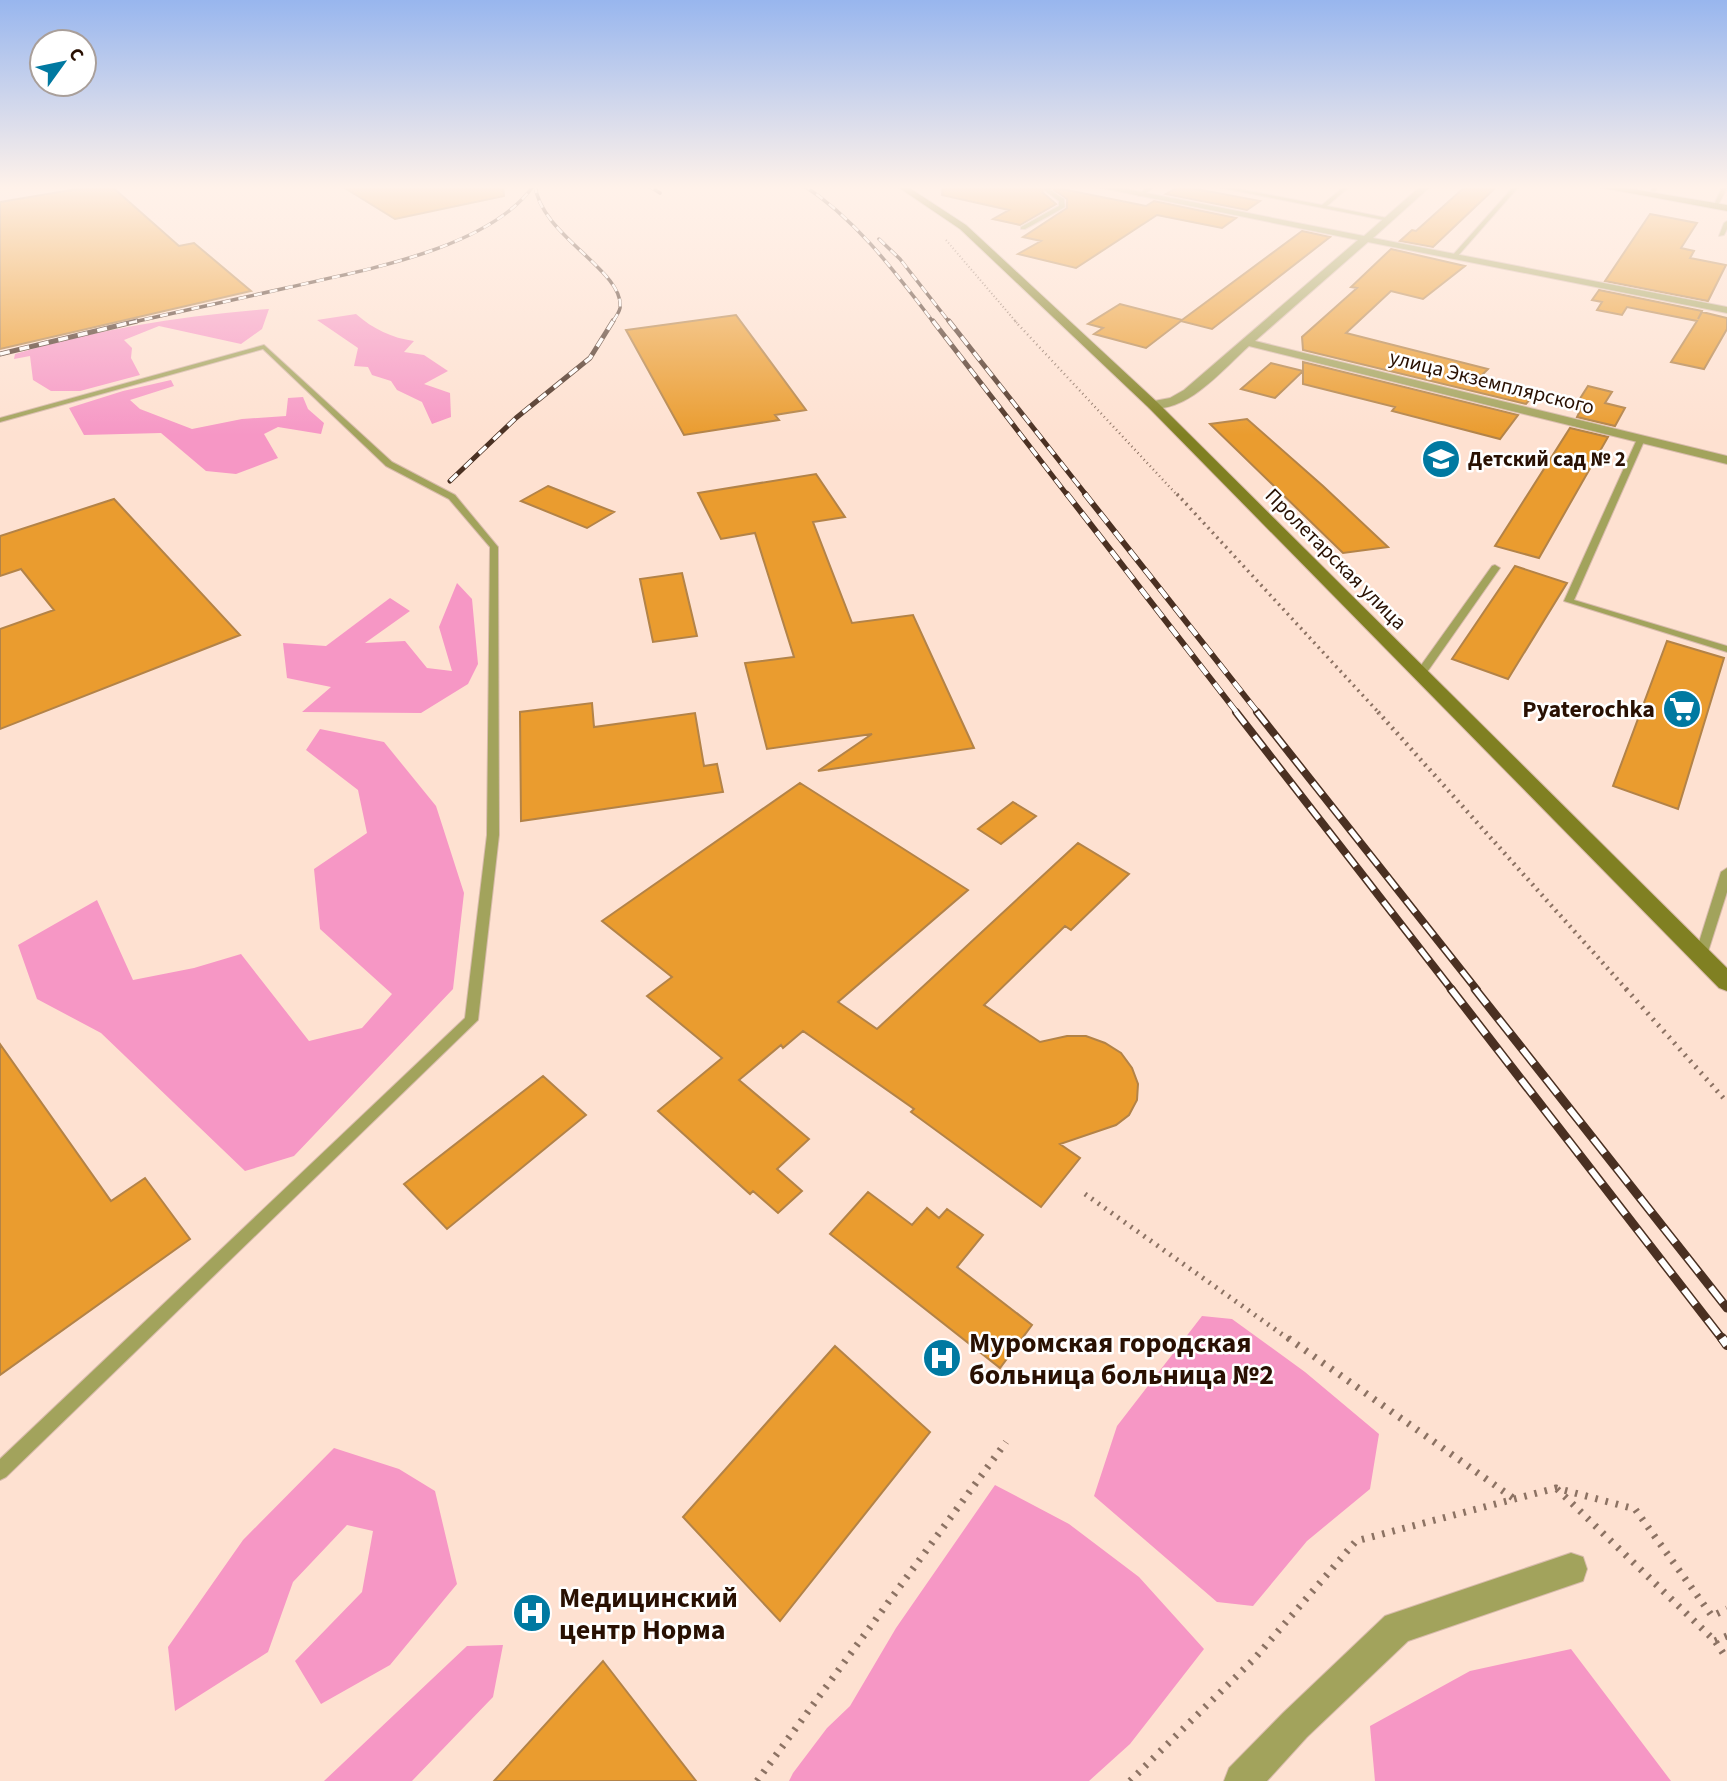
<svg xmlns="http://www.w3.org/2000/svg" width="1727" height="1781" font-family="'Source Sans 3',sans-serif">
  <rect width="100%" height="100%" fill="#fee1d1"/>
  <path fill="#f697c5" d="M269 309 262 329 241 344 159 326 124 340 132 348 131 358 140 375 80 391H51L33 380 30 356 14 359 15 354C98 329 183 316 269 309Z
    M356 314C373 329 392 338 414 341L404 352 424 355 448 371 424 384 450 393 451 417 432 424 422 402 397 390 391 381 372 375 368 367 354 366 358 348 317 320Z
    M171 380 174 386 130 400 140 409 192 429 242 419 286 416 288 398 303 397 308 409 324 423 321 434 278 427 264 434 278 458 236 474 206 471 161 433 84 435 69 408 123 391Z
    M457 583 472 599 478 664 468 684 421 713 302 712 331 687 287 678 283 643 326 646 390 598 410 611 365 643 405 641 427 668 452 671 439 627Z
    M320 729 384 742 436 806 464 893 453 989 294 1156 245 1171 101 1033 37 999 18 945 97 900 133 980 194 968 241 954 309 1041 362 1028 392 994 320 929 314 869 367 833 358 790 306 750Z
    M1202 1316 1232 1319 1305 1372 1379 1434 1370 1489 1307 1541 1253 1606 1217 1602 1094 1496 1117 1426Z
    M334 1448 399 1469 435 1491 457 1584 390 1665 321 1704 295 1661 362 1592 373 1531 347 1525 293 1582 268 1652 175 1711 168 1647 243 1540Z
    M995 1485 1069 1524 1139 1577 1204 1649 1130 1744 1089 1781H789L793 1773 827 1728 850 1706 896 1628Z
    M503 1645 493 1697 412 1781H324L467 1646Z
    M1571 1649 1671 1781H1375L1370 1726 1470 1671Z"/>
  <path fill="#ea9c2f" stroke="#b38348" stroke-width="2" d="M101 185H110L179 246 194 243 251 291 0 349V202Z
    M340 185H503L504 196 395 219Z
    M943 185H1046L1042 192 1056 204 1020 225 993 219 1009 210 942 195Z
    M1467 185H1493L1495 188 1433 247 1400 241 1412 230 1416 231Z
    M1180 186 1260 201 1247 210 1166 194Z
    M1057 188 1146 206 1154 201 1236 218 1222 228 1157 215 1076 268 1018 254 1041 241 1023 237 1067 208V199L1054 190Z
    M1650 214 1697 223 1681 248 1694 251 1690 258 1726 265 1708 301 1605 281Z
    M1302 231 1330 237 1212 329 1181 321 1146 348 1094 334 1103 328 1088 324 1120 304 1182 320Z
    M1391 249 1465 266 1423 299 1391 291 1346 333 1488 369 1480 377 1537 391 1526 404 1303 350 1302 337 1357 288 1351 287Z
    M1599 290 1702 311 1698 319 1702 312 1727 318V329L1704 369 1671 362 1697 321 1627 307 1622 315 1597 310 1602 302 1592 300Z
    M736 315 806 410 775 415 779 420 684 435 626 330Z
    M1303 362 1518 415 1500 439 1392 411 1395 407 1303 384V371L1275 398 1241 389 1271 363 1303 371Z
    M1588 386 1612 392 1605 403 1625 408 1615 426 1577 417 1581 409 1574 408Z
    M1247 419 1323 486 1388 547 1343 553 1210 424Z
    M1570 428 1608 437 1539 558 1495 546Z
    M816 474 845 517 813 522 852 623 913 615 974 748 818 771 872 734 767 749 745 663 794 657 755 533 721 539 698 493Z
    M548 486 614 512 587 528 521 501Z
    M114 499 240 635 0 729V629L54 610 21 569 0 576V536Z
    M1515 566 1567 583 1508 679 1452 659Z
    M682 573 697 636 653 642 640 579Z
    M1667 641 1724 658 1678 809 1613 786Z
    M592 703 594 727 695 713 704 766 717 764 723 792 521 821 520 712Z
    M800 783 968 890 838 1002 877 1029 1078 843 1129 874 1071 930 1065 926 984 1005 1040 1042 1067 1036H1086L1105 1043 1121 1053 1132 1068 1138 1084 1137 1100 1129 1115 1116 1125 1060 1144 1080 1158 1041 1207 911 1112 914 1109 803 1031 783 1048 781 1045 739 1080 809 1139 777 1169 802 1191 778 1213 753 1191 750 1194 658 1111 722 1058 647 996 672 977 602 921Z
    M1013 802 1036 816 1001 844 978 829Z
    M0 1044 111 1201 145 1178 190 1239 0 1375Z
    M543 1076 586 1115 447 1229 404 1184Z
    M868 1192 912 1225 927 1208 939 1218 947 1209 983 1235 957 1267 1032 1325 1000 1368 830 1234Z
    M835 1346 930 1432 780 1621 683 1517Z
    M603 1661 696 1781H494Z"/>
  <g fill="none" stroke-linecap="round" stroke-linejoin="round">
    <defs>
      <path id="lane" d="M1050 185H1056L1050 190 1064 199 1065 207 1025 229H1021V227L1059 206V201L1044 190Z
        M1151 185H1157L1142 196H1138V194Z
        M1207 185H1218L1322 205 1346 185H1351L1327 206 1392 219 1389 221Z
        M1515 185H1520L1456 258H1452V256Z
        M1654 185H1659L1655 191H1651Z
        M1723 185H1727V188L1717 207H1713Z
        M1727 221V229L1724 235 1719 236 1724 223Z
        M264 345 392 462 455 495 498 547 499 835 478 1020 6 1477 0 1480V1459L465 1018 487 835 490 547 449 499 386 466 263 349 0 422V418Z
        M1638 437 1645 439 1574 600 1727 646V652L1564 601Z
        M1495 565 1500 568 1425 675H1417V671L1492 566Z
        M1727 868V892L1707 955 1706 959H1696L1695 955 1721 872Z"/>
      <path id="street" d="M1087 185H1106L1364 236 1422 185H1432L1373 238 1727 307V313L1368 242 1255 341 1727 456V464L1249 346C1223 369 1187 414 1149 408V402L1170 398 1184 390 1358 240Z
        M1571 1553 1583 1557 1587 1569 1583 1581 1408 1641 1307 1737 1267 1781H1224L1229 1768 1283 1713 1385 1616Z"/>
      <path id="secondary" d="M895 185H905L966 225 1157 402 1727 968V991L1719 988 1149 408 960 229Z
        M1587 185H1608L1727 205V211Z"/>
    </defs>
    <use href="#lane" stroke="#d8bbac" stroke-width="2"/>
    <use href="#street" stroke="#d8bbac" stroke-width="2"/>
    <use href="#secondary" stroke="#d8bbac" stroke-width="2"/>
    <path stroke="#8c7263" stroke-width="2" stroke-dasharray="1 2.5" stroke-linecap="butt" d="M1561 185 1574 187
      M946 240 1017 323"/>
    <path stroke="#8c7263" stroke-width="2.5" stroke-dasharray="1 3.5" stroke-linecap="butt" d="M1015 321 1178 496"/>
    <path stroke="#8c7263" stroke-width="3.5" stroke-dasharray="2 4.5" stroke-linecap="butt" d="M1177 494 1380 714"/>
    <path stroke="#8c7263" stroke-width="4.5" stroke-dasharray="2 5" stroke-linecap="butt" d="M1378 712 1627 990"/>
    <path stroke="#8c7263" stroke-width="5" stroke-dasharray="2 6" stroke-linecap="butt" d="M1626 989 1727 1102
      M1085 1194 1290 1340"/>
    <path stroke="#8c7263" stroke-width="7" stroke-dasharray="2.5 8" stroke-linecap="butt" d="M1288 1338 1513 1498
      M1557 1489 1715 1641 1727 1659
      M1715 1641 1727 1636
      M757 1781 1006 1442
      M1130 1781 1255 1658 1356 1541 1556 1488 1635 1509 1712 1616 1727 1609"/>
    <use href="#lane" fill="#a2a35c" fill-rule="evenodd"/>
    <use href="#street" fill="#a2a35c" fill-rule="evenodd"/>
    <use href="#secondary" fill="#808022" fill-rule="evenodd"/>
    <defs>
      <path id="rail-far5" d="M535 185C540 235 625 271 620 308 619 313 615 318 612 323
        M647 185 660 193
        M803 185C857 220 895 272 934 323
        M879 239 900 259 950 323
        M129 323C181 311 234 300 286 288 358 271 489 250 534 185"/>
      <path id="rail-far4" d="M933 321 1068 496
        M949 321 1087 496
        M0 354 137 321
        M450 481 516 418 590 358 613 321"/>
      <path id="rail-far3" d="M1067 494 1238 714
        M1085 494 1259 714"/>
      <path id="rail-far2" d="M1236 712 1452 990
        M1257 712 1477 990"/>
      <path id="rail-far1" d="M1451 989 1723 1340
        M1475 989 1727 1308"/>
      <path id="rail" d="M1722 1338 1727 1345"/>
    </defs>
    <use href="#rail-far5" stroke="#4a3022" stroke-width="3.5"/>
    <use href="#rail-far4" stroke="#4a3022" stroke-width="5"/>
    <use href="#rail-far3" stroke="#4a3022" stroke-width="6"/>
    <use href="#rail-far2" stroke="#4a3022" stroke-width="8"/>
    <use href="#rail-far1" stroke="#4a3022" stroke-width="9"/>
    <use href="#rail" stroke="#4a3022" stroke-width="10"/>
    <use href="#rail-far5" stroke="#fff" stroke-width="2.5" stroke-dasharray="8" stroke-linecap="butt"/>
    <use href="#rail-far4" stroke="#fff" stroke-width="3.5" stroke-dasharray="10" stroke-linecap="butt"/>
    <use href="#rail-far3" stroke="#fff" stroke-width="4.5" stroke-dasharray="12" stroke-linecap="butt"/>
    <use href="#rail-far2" stroke="#fff" stroke-width="5" stroke-dasharray="15" stroke-linecap="butt"/>
    <use href="#rail-far1" stroke="#fff" stroke-width="6" stroke-dasharray="19" stroke-linecap="butt"/>
    <use href="#rail" stroke="#fff" stroke-width="8" stroke-dasharray="24" stroke-linecap="butt"/>
  </g>
  <linearGradient id="sky" x2="0" y2="1"><stop stop-color="#98b6ee"/><stop offset="0.43" stop-color="#fff2ea"/><stop offset="1" stop-color="#fff2ea" stop-opacity="0"/></linearGradient>
  <rect width="1727" height="435" fill="url(#sky)"/>
  <defs>
    <symbol id="school-disc" viewBox="-11 -11 22 22"><circle r="9.5" fill="#0079a1" stroke="#fff"/><path d="M0-5L7-2L0 1L-7-2ZM-4 1L0 2.5L4 1V4Q0 6-4 4Z" fill="#fff"/></symbol>
    <symbol id="supermarket-disc" viewBox="-11 -11 22 22"><circle r="9.5" fill="#0079a1" stroke="#fff"/><path d="M-6-5.5h2.5l.6 2H6L4.5 2H-2.5L-4.4-4H-6ZM-1.5 3.2a1.3 1.3 0 1 0 .1 0ZM3 3.2a1.3 1.3 0 1 0 .1 0Z" fill="#fff"/></symbol>
    <symbol id="hospital-disc" viewBox="-11 -11 22 22"><circle r="9.5" fill="#0079a1" stroke="#fff"/><path d="M-5-5h3v3.5h4V-5h3V5h-3V1.5h-4V5h-3Z" fill="#fff"/></symbol>
  </defs>
  <g fill-rule="evenodd">
    <use href="#school-disc" x="1419" y="437" width="44" height="44"/>
    <use href="#supermarket-disc" x="1660" y="687" width="44" height="44"/>
    <use href="#hospital-disc" x="920" y="1336" width="44" height="44"/>
    <use href="#hospital-disc" x="510" y="1591" width="44" height="44"/>
  </g>
  <g text-anchor="middle" stroke-width="5" stroke-linejoin="round" paint-order="stroke">
    <g font-size="21" fill="#291002" stroke="#fff">
      <text transform="translate(1492 382) rotate(14)" y="7">улица Экземплярского</text>
      <text transform="translate(1336 559) rotate(45)" y="7">Пролетарская улица</text>
    </g>
    <g font-size="21" font-weight="bold" fill="#291002" stroke="#fff" text-anchor="start">
      <text x="1468" y="466">Детский сад № 2</text>
    </g>
    <g font-size="24" font-weight="bold" fill="#291002" stroke="#fff" text-anchor="end">
      <text x="1655" y="717">Pyaterochka</text>
    </g>
    <g font-size="28" font-weight="bold" fill="#291002" stroke="#fff" text-anchor="start">
      <text x="969" y="1352">Муромская городская<tspan x="969" dy="32">больница больница №2</tspan></text>
      <text x="559" y="1607">Медицинский<tspan x="559" dy="32">центр Норма</tspan></text>
    </g>
  </g>
  <g transform="translate(63 63) rotate(57)"><circle r="33" fill="#ffffff" stroke="#a99f9a" stroke-width="2"/>
  <path d="M0-5L12 26L0 18L-12 26Z" fill="#0079a1"/>
  <text y="-10" font-size="19" font-weight="bold" text-anchor="middle" fill="#291002">С</text>
  </g>
</svg>
